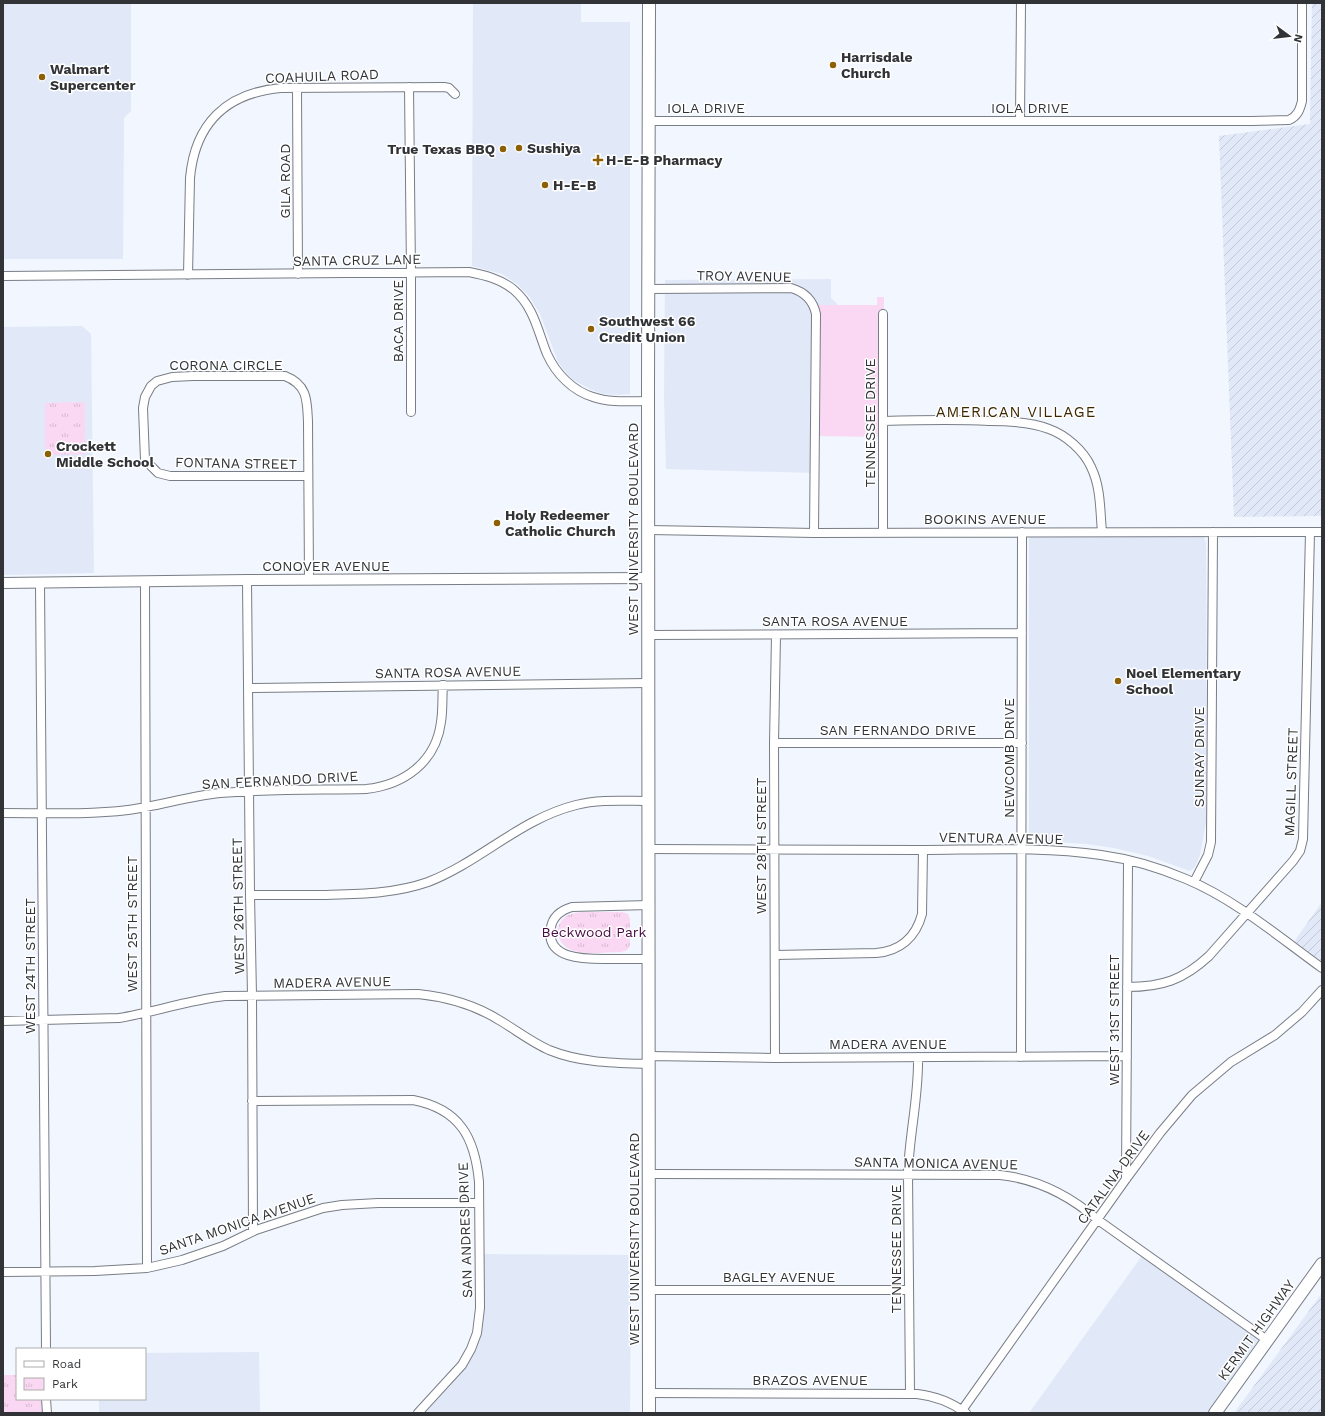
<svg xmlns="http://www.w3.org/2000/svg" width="1325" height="1416" font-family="'Work Sans',sans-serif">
  <defs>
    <pattern id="industrial-furrows" width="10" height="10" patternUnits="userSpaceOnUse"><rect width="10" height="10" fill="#e1e9f8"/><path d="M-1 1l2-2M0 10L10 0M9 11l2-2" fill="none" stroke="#c2c8d5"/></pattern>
    <pattern id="park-tufts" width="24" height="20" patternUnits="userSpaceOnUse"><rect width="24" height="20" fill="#fad7f3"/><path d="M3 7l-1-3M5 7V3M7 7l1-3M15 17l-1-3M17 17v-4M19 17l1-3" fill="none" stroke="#d7b9d1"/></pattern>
  </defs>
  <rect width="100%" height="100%" fill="#f1f6ff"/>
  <path fill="#e1e9f8" d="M3 3H131V111L124 118 123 259H3Z
    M473 3H581V22H630V394L617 395 603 394 592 390 573 380 565 372 558 362 540 314 529 296 517 284 502 274 472 266Z
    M831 279V298L838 305H814V473L666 469 664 396 665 280Z
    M82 326 91 334 94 573 3 575V327Z
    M1029 531V538L1034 536H1203L1206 542 1207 817 1200 855 1195 867 1190 871 1148 856 1114 848 1087 844 1036 841 1029 837Z
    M1144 1253 1267 1340 1215 1413H1029Z
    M480 1254 631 1255 630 1413H418L465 1361 474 1342Z
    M259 1352 260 1413H99V1399H145V1353Z"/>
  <path fill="url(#industrial-furrows)" d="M1312 3H1322V516L1234 517 1219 136 1310 124Z
    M1322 902V968L1291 946Z
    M1322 1293V1413H1234Z"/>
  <path fill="#fad7f3" d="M877 297H884L883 437 815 436 814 305H877Z"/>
  <path fill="url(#park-tufts)" d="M85 402V454L45 455V403Z
    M581 912H622L628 914 630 919V945C628 950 626 951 621 952 607 952 589 955 575 951 560 948 551 930 564 918 568 914 575 913 581 912Z
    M3 1375H17V1399H42V1413H3Z"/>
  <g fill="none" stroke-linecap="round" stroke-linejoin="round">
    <defs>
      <path id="minor" d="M409 87 411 273V412
        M297 89 298 274
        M649 121H1251L1289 120C1298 116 1300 109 1302 101V3
        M1020 121 1021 3
        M188 275 190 178C195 124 226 93 281 88L444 87 449 88 455 94
        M3 276 469 272C484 275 501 279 514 290 534 307 538 332 547 354 556 374 573 391 593 397 610 403 630 401 648 401
        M648 289 791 288C805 292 813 300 816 314L814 533
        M883 421C918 420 954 419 989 421 1009 421 1031 422 1049 429 1066 435 1084 451 1091 467 1101 487 1100 511 1102 532
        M308 476H170L158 473 145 460 143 408 145 397 151 386 157 381 172 377 193 376H285C308 385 307 401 308 422L309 580
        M649 530 814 533 1322 532
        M883 533V314
        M247 580 250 895 252 995 253 1231
        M145 581 147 1268
        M40 582 46 1349
        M649 635 1022 633
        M248 688 649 683
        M774 743H1022
        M3 813C44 813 87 815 128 810 159 806 189 796 220 793 269 789 318 790 366 789 404 785 436 762 441 722 443 710 442 697 443 685
        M649 849C738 850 828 850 918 850 978 850 1041 846 1101 855 1130 859 1160 868 1186 879 1236 900 1279 937 1322 968
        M1194 882 1208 855 1211 842 1213 532
        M250 895C274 895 299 895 323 895 358 894 394 894 428 882 480 862 520 819 576 805 599 799 624 801 648 801
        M649 905 572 907C562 910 553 916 551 927 544 962 591 959 612 959 624 959 637 959 649 959
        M775 955 876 953C900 951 916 937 922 914L923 850
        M1127 987C1162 987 1183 980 1209 956L1293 861 1300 851 1303 839 1310 532
        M3 1021 119 1018C154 1012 189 1000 225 996L418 994C447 997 475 1005 499 1020 516 1030 531 1042 549 1050 581 1063 615 1063 649 1064
        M649 1056 775 1058 1127 1056
        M1021 1057 1022 532
        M775 1058 774 743 776 635
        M252 1101 413 1100C460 1109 475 1138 479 1182L480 1308 477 1333 471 1349 462 1365 418 1413
        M649 1174 1000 1175C1038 1179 1069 1195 1098 1220L1267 1340
        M1126 1179 1128 860
        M3 1272 95 1271 147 1268 182 1260 223 1246 256 1230 323 1208 342 1205 378 1203H479
        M649 1290H909
        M649 1393 917 1394C935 1396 951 1402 966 1413
        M910 1393 908 1174C909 1135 919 1097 918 1057
        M46 1399 47 1413
        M960 1413 1126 1179 1160 1133 1192 1095 1231 1062 1275 1035 1302 1012 1322 990"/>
      <path id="tertiary" d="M3 583 247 580 648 578"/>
      <path id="primary" d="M649 1413 648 390 649 3
        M1215 1413 1322 1264"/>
    </defs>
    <use href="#minor" stroke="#797d85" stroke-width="10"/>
    <use href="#tertiary" stroke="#797d85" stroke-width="12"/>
    <use href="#primary" stroke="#797d85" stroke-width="14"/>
    <use href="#minor" stroke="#fff" stroke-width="8"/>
    <use href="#tertiary" stroke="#fff" stroke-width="10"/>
    <use href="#primary" stroke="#fff" stroke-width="12"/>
  </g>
  <g fill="#8d6006" stroke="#fff" stroke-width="1.5">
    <circle cx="833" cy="65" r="4"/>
    <circle cx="42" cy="77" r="4"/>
    <circle cx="519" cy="148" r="4"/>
    <circle cx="503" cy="149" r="4"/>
    <path d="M596 154h4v4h4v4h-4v4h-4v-4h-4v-4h4z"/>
    <circle cx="545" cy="185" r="4"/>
    <circle cx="591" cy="329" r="4"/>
    <circle cx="48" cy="454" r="4"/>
    <circle cx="497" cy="523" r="4"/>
    <circle cx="1118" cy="681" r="4"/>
  </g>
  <g text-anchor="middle" stroke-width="3" stroke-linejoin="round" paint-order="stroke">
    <g font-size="14" font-weight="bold" fill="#313336" stroke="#fff" text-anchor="start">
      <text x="841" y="62">Harrisdale<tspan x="841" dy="16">Church</tspan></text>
      <text x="50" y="74">Walmart<tspan x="50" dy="16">Supercenter</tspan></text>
      <text x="527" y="153">Sushiya</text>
      <text x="495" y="154" text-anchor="end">True Texas BBQ</text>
      <text x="606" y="165">H-E-B Pharmacy</text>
      <text x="553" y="190">H-E-B</text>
      <text x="599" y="326">Southwest 66<tspan x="599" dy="16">Credit Union</tspan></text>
      <text x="56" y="451">Crockett<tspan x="56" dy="16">Middle School</tspan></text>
      <text x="505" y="520">Holy Redeemer<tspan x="505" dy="16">Catholic Church</tspan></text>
      <text x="1126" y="678">Noel Elementary<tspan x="1126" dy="16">School</tspan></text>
    </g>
    <g font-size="14" fill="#313336" stroke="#fff">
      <text transform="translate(322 76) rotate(-2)" y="5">COAHUILA ROAD</text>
      <text x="706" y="113">IOLA DRIVE</text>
      <text x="1030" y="113">IOLA DRIVE</text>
      <text transform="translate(285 181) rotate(-90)" y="5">GILA ROAD</text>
      <text transform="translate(357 260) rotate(-1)" y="5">SANTA CRUZ LANE</text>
      <text transform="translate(744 276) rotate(1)" y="5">TROY AVENUE</text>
      <text transform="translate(398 321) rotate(-90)" y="5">BACA DRIVE</text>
      <text x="226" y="370">CORONA CIRCLE</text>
      <text transform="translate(870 423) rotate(-90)" y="5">TENNESSEE DRIVE</text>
      <text transform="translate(236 463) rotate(1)" y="5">FONTANA STREET</text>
      <text x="985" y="524">BOOKINS AVENUE</text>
      <text transform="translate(633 529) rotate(-90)" y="5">WEST UNIVERSITY BOULEVARD</text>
      <text x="326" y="571">CONOVER AVENUE</text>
      <text x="835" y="626">SANTA ROSA AVENUE</text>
      <text transform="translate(448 672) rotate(-1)" y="5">SANTA ROSA AVENUE</text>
      <text x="898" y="735">SAN FERNANDO DRIVE</text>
      <text transform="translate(1199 757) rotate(-90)" y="5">SUNRAY DRIVE</text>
      <text transform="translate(1009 758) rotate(-90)" y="5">NEWCOMB DRIVE</text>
      <text transform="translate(280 780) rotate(-3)" y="5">SAN FERNANDO DRIVE</text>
      <text transform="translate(1291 782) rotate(-88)" y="5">MAGILL STREET</text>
      <text transform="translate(1001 838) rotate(1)" y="5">VENTURA AVENUE</text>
      <text transform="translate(761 846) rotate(-90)" y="5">WEST 28TH STREET</text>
      <text transform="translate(238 906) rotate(-91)" y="5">WEST 26TH STREET</text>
      <text transform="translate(132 924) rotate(-90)" y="5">WEST 25TH STREET</text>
      <text transform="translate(30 966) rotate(-90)" y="5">WEST 24TH STREET</text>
      <text transform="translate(332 982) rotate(-1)" y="5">MADERA AVENUE</text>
      <text transform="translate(1114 1020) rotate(-90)" y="5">WEST 31ST STREET</text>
      <text x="888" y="1049">MADERA AVENUE</text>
      <text transform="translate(936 1163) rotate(1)" y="5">SANTA MONICA AVENUE</text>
      <text transform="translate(1113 1177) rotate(-54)" y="5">CATALINA DRIVE</text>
      <text transform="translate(237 1224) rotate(-19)" y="5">SANTA MONICA AVENUE</text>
      <text transform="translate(465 1230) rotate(-92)" y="5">SAN ANDRES DRIVE</text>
      <text transform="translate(634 1239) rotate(-90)" y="5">WEST UNIVERSITY BOULEVARD</text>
      <text transform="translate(896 1249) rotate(-90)" y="5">TENNESSEE DRIVE</text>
      <text x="779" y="1282">BAGLEY AVENUE</text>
      <text transform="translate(1256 1330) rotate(-54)" y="5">KERMIT HIGHWAY</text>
      <text x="810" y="1385">BRAZOS AVENUE</text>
    </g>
    <g font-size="14" fill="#480942" stroke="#fff">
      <text x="594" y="937">Beckwood Park</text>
    </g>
    <g font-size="15" letter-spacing="1" fill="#3d2701" stroke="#fff">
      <text x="1016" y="417">AMERICAN VILLAGE</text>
    </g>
  </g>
  <rect width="1325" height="1416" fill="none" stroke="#313336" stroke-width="8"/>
  <rect x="16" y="1348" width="130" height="52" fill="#ffffff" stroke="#adadaf"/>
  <rect x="24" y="1361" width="20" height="6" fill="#ffffff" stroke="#adadaf"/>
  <text x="52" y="1368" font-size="12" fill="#313336">Road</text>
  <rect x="24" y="1378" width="20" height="12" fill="url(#park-tufts)" stroke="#adadaf"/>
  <text x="52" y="1388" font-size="12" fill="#313336">Park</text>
  <g transform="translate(1289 36) rotate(105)" stroke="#ffffff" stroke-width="3" paint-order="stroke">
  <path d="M0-3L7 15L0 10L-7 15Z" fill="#313336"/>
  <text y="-6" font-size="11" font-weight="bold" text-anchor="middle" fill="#313336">N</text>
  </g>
</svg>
